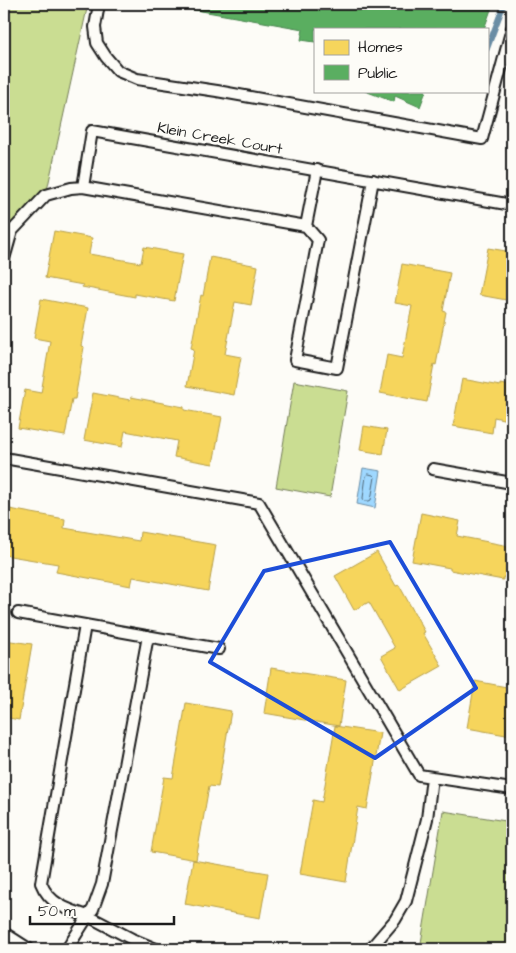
<svg xmlns="http://www.w3.org/2000/svg" width="516" height="953" font-family="'Architects Daughter',sans-serif">
  <rect width="100%" height="100%" fill="#fdfcf7"/>
  <filter id="ink" filterUnits="userSpaceOnUse"><feTurbulence type="fractalNoise" baseFrequency=".02" numOctaves="2"/><feDisplacementMap in="SourceGraphic" scale="10" xChannelSelector="R" yChannelSelector="G"/><feConvolveMatrix kernelMatrix="1 2 1 2 8 2 1 2 1" color-interpolation-filters="sRGB"/></filter>
  <g filter="url(#ink)">
    <path fill="#cadd92" stroke="#737c57" d="M4 4H88L46 195 12 231 4 259Z
      M294 381 348 391 330 497 276 487Z
      M443 811 512 822V949H420Z"/>
    <path fill="#9fd8ff" stroke="#6b8da4" d="M363 468 381 471 375 508 357 504Z"/>
    <path fill="#f6d55c" stroke="#b59e49" d="M54 231 92 238 89 254 141 263 144 247 183 254 174 301 135 294V297L82 287 83 285 45 278Z
      M488 248 512 252V301L479 295Z
      M210 257 258 266 251 305 235 302 225 354 241 357 234 395 187 386 194 349 191 348 201 295 203 296Z
      M402 264 450 273 443 311 446 312 436 365 434 364 427 402 380 393 387 355 402 358 412 306 395 303Z
      M41 299 88 308 81 346 84 347 75 399H72L65 436 18 428 25 390 41 393 50 341 34 338Z
      M462 379 500 386V384L512 386V421L494 417 492 433 453 426Z
      M93 393 130 400 131 397 184 407V410L222 417 213 464 174 457 177 441 125 431 122 447 84 440Z
      M364 426 387 430 383 454 360 450Z
      M4 508 65 519 64 528 139 541 140 532 216 545 208 591 133 577 131 586 56 572 58 564 4 555Z
      M421 513 460 521 457 536 509 546 512 530V579L503 577V580L450 570V568L412 561Z
      M377 552 396 586 399 585 425 632 423 633 442 666 400 690 381 656 395 648 369 602 354 610 335 576Z
      M4 640 32 644 19 720 4 717Z
      M271 668 346 680 339 726 264 713Z
      M475 681 512 688V720L508 719 506 735 467 728Z
      M186 703 231 711 218 787 209 786 196 860 151 852 164 777 173 778Z
      M335 726 380 733 367 809 358 807 346 882 300 874 313 800 322 802Z
      M193 860 268 873 260 918 185 904Z"/>
    <path fill="#5aae61" stroke="#47824c" d="M162 4H493L484 29H315V42L301 40 303 29Z
      M365 91H426L420 107 395 96 394 102Z"/>
    <g fill="none" stroke-linecap="round" stroke-linejoin="round">
      <path stroke="#506777" stroke-width="1" d="M369 474 373 475 375 477 371 500 369 501H364L363 498 366 476Z"/>
      <path stroke="#6b8da4" stroke-width="5.5" d="M487 49 504 4"/>
      <defs>
        <path id="lane" d="M99 4 95 27 97 43 106 57 118 71 137 79 217 91 482 139 512 28
          M83 187 92 131 512 205
          M306 226 318 240 295 360 337 368 373 180
          M4 259 12 231 46 195 71 188 83 187 306 226 317 170
          M4 458 259 503 419 775 432 777
          M433 469 512 483
          M18 613 219 649
          M148 636 102 884 93 909 88 916 132 939 156 949
          M4 933 29 949
          M67 949 88 916C68 910 49 904 41 883L85 625
          M370 949 395 920 406 901 427 819 432 777 512 789"/>
      </defs>
      <use href="#lane" stroke="#1c1c1c" stroke-width="14"/>
      <use href="#lane" stroke="#fdfcf7" stroke-width="10"/>
    </g>
  </g>
  <path fill="none" stroke="#1d4ed8" stroke-width="4" stroke-linejoin="round" d="M390 542 476 688 375 758 210 662 264 571Z"/>
  <g text-anchor="middle" stroke-width="5" stroke-linejoin="round" paint-order="stroke">
    <g font-size="15" fill="#1c1c1c" stroke="#fdfcf7">
      <text transform="translate(220 138) rotate(10)" y="5">Klein Creek Court</text>
    </g>
  </g>
  <rect width="516" height="953" fill="none" stroke="#fdfcf7" stroke-width="20"/>
  <rect x="10" y="10" width="496" height="933" fill="none" stroke="#1c1c1c" stroke-width="2" filter="url(#ink)"/>
  <rect x="314" y="28" width="175" height="65" fill="#fdfcf7" stroke="#a3a29f"/>
  <rect x="324" y="40" width="25" height="15" fill="#f6d55c" stroke="#a3a29f"/>
  <text x="358" y="52" font-size="15" fill="#1c1c1c">Homes</text>
  <rect x="324" y="65" width="25" height="15" fill="#5aae61" stroke="#a3a29f"/>
  <text x="358" y="78" font-size="15" fill="#1c1c1c">Public</text>
  <path d="M30 916v8h144v-8" fill="none" stroke="#1c1c1c" stroke-width="2.5"/>
  <text x="38" y="916" font-size="15" fill="#1c1c1c" stroke="#fdfcf7" stroke-width="4" paint-order="stroke">50 m</text>
</svg>
